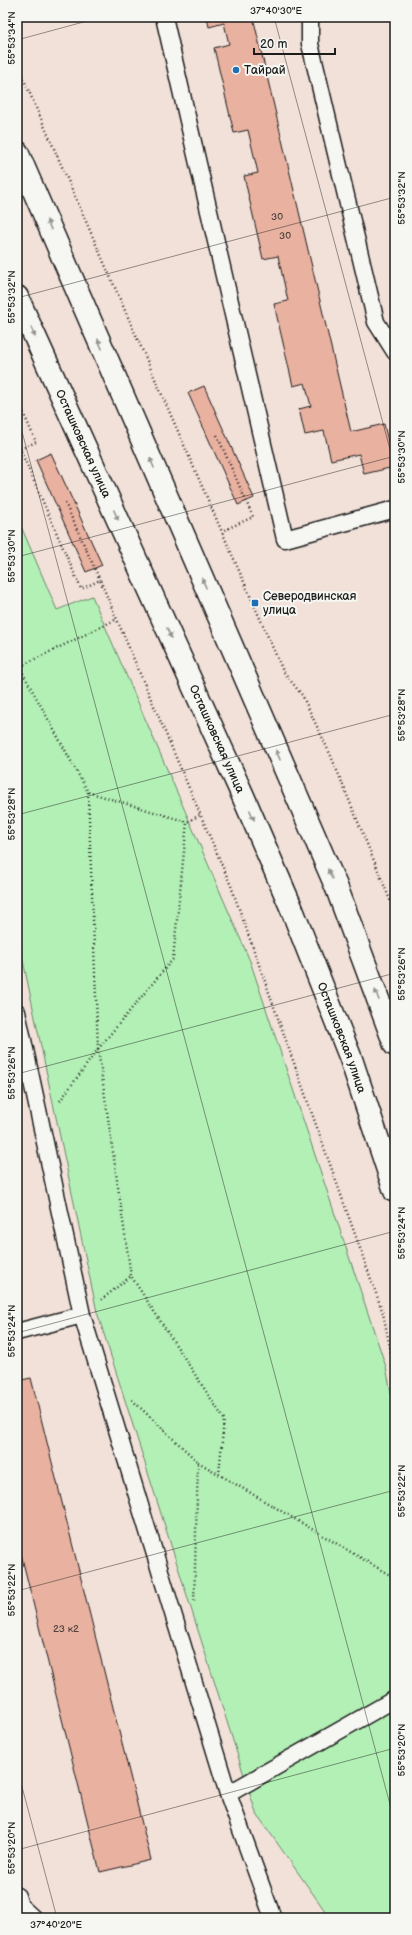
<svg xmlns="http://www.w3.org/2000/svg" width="412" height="1935" font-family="'Balsamiq Sans',sans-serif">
  <rect width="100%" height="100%" fill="#f2e1d9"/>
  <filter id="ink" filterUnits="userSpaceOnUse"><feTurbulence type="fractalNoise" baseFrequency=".025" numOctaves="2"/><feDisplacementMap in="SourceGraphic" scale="8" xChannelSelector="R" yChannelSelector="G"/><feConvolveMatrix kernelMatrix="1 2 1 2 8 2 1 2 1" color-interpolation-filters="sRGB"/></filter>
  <g filter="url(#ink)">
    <path fill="#b3f0b6" stroke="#688669" d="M17 517 57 610 92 596 250 961 386 1367 395 1413V1918H330L256 1813 97 1312 17 932Z"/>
    <path fill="#e9b1a0" stroke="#1c1c1c" d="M207 17H253L351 432 384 424 394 467 364 474 359 454 331 460 324 431 305 435 299 409 311 406 305 383 293 386 274 304 288 301 278 256 263 259 244 176 258 173 248 130 234 133 214 48 229 44 224 23 209 27Z
      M204 386 254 498 238 505 188 393Z
      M51 453 102 565 86 572 36 460Z
      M31 1378 151 1860 100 1872 17 1538V1381Z"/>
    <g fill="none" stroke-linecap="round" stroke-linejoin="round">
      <defs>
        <path id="lane" d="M164 17 285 539 395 509
          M310 17V44L376 322 395 352
          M17 1012 82 1315 228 1794 273 1918
          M17 1332 82 1315
          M228 1794 395 1699
          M17 1896 20 1906 33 1918"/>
        <g id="secondary">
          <path d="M17 152 336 886 395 1045"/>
          <path id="s1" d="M17 297 243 796 291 907 351 1059 395 1191"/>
        </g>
      </defs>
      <use href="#lane" stroke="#1c1c1c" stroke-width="19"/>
      <use href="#secondary" stroke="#1c1c1c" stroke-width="25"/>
      <path stroke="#1c1c1c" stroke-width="2.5" stroke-dasharray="1 3" stroke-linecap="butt" d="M17 64 283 671 302 695 331 756 395 912
        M17 398 36 442 20 449 81 589 100 580 231 886 383 1313 395 1372
        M217 435 253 517 222 531
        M65 503 100 580
        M19 666 88 792 187 822
        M17 668 117 619
        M88 792 98 1049
        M98 1049 173 959 187 822 200 815
        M60 1101 98 1049 131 1276
        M101 1300 131 1276 224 1419 219 1474
        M132 1400 198 1462 194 1602
        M198 1462 395 1578"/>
      <use href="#lane" stroke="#f6f6f2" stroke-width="16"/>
      <use href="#secondary" stroke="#f6f6f2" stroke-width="22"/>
    </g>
    <defs><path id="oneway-solid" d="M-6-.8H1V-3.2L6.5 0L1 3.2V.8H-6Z"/></defs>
    <g fill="#949492">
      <use href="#oneway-solid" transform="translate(49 225) rotate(-114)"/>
      <use href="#oneway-solid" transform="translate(33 332) rotate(66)"/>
      <use href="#oneway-solid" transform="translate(100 344) rotate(-113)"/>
      <use href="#oneway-solid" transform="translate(152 463) rotate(-113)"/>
      <use href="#oneway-solid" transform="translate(116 515) rotate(66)"/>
      <use href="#oneway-solid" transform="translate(204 583) rotate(-113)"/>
      <use href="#oneway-solid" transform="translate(169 633) rotate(66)"/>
      <use href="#oneway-solid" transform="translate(278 755) rotate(-113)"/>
      <use href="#oneway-solid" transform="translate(252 815) rotate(66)"/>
      <use href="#oneway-solid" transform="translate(330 874) rotate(-114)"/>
      <use href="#oneway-solid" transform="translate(377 995) rotate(-111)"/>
    </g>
  </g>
  <path fill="none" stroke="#1c1c1c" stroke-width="1" stroke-opacity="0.45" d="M274 17 395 468M17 40 102 17M17 298 395 197M17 413 395 1823M17 557 395 456M17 815 395 714M17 1074 395 973M17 1333 395 1231M17 1591 395 1490M17 1768 57 1918M17 1850 395 1748"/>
  <g fill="#1f6fb2" stroke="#f6f6f2" stroke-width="1.5">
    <circle cx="236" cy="70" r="4"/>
    <rect x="251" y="599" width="8" height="8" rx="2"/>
  </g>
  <g text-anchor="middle" stroke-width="4" stroke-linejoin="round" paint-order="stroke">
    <g font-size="10" fill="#4f413d">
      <text x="277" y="220">30</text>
      <text x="285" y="239">30</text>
      <text x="66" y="1632">23 к2</text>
    </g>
    <g font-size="12" fill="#1c1c1c" stroke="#f6f6f2" text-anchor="start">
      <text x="244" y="74">Тайрай</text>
      <text x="263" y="600">Северодвинская<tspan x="263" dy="14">улица</tspan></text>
    </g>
    <g font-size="12" fill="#1c1c1c" stroke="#f6f6f2">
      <text dy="4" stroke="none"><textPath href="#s1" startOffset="161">Осташковская улица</textPath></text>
      <text dy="4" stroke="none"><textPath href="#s1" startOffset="485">Осташковская улица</textPath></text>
      <text dy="4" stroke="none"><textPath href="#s1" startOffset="809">Осташковская улица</textPath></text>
    </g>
  </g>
  <rect width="412" height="1935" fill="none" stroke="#f6f6f2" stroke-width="44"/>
  <path d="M254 48v6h81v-6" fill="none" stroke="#1c1c1c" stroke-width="2"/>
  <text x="260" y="48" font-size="12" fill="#1c1c1c" stroke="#f6f6f2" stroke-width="3" paint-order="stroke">20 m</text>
  <rect x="22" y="22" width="368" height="1891" fill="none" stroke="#1c1c1c" stroke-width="1.5"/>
  <g font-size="10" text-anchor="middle" fill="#1c1c1c">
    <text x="276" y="14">37°40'30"E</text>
    <text transform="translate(11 38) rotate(-90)" y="4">55°53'34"N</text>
    <text transform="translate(401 198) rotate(-90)" y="4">55°53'32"N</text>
    <text transform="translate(11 297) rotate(-90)" y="4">55°53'32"N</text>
    <text transform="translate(401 457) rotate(-90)" y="4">55°53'30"N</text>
    <text transform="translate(11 556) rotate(-90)" y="4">55°53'30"N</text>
    <text transform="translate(401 715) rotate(-90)" y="4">55°53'28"N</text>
    <text transform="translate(11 814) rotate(-90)" y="4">55°53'28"N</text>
    <text transform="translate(401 974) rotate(-90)" y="4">55°53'26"N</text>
    <text transform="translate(11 1073) rotate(-90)" y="4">55°53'26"N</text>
    <text transform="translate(401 1233) rotate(-90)" y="4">55°53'24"N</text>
    <text transform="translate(11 1331) rotate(-90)" y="4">55°53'24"N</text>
    <text transform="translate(401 1491) rotate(-90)" y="4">55°53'22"N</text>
    <text transform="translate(11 1590) rotate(-90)" y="4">55°53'22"N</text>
    <text transform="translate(401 1750) rotate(-90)" y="4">55°53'20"N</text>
    <text transform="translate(11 1848) rotate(-90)" y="4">55°53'20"N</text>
    <text x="56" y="1928">37°40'20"E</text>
  </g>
</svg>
